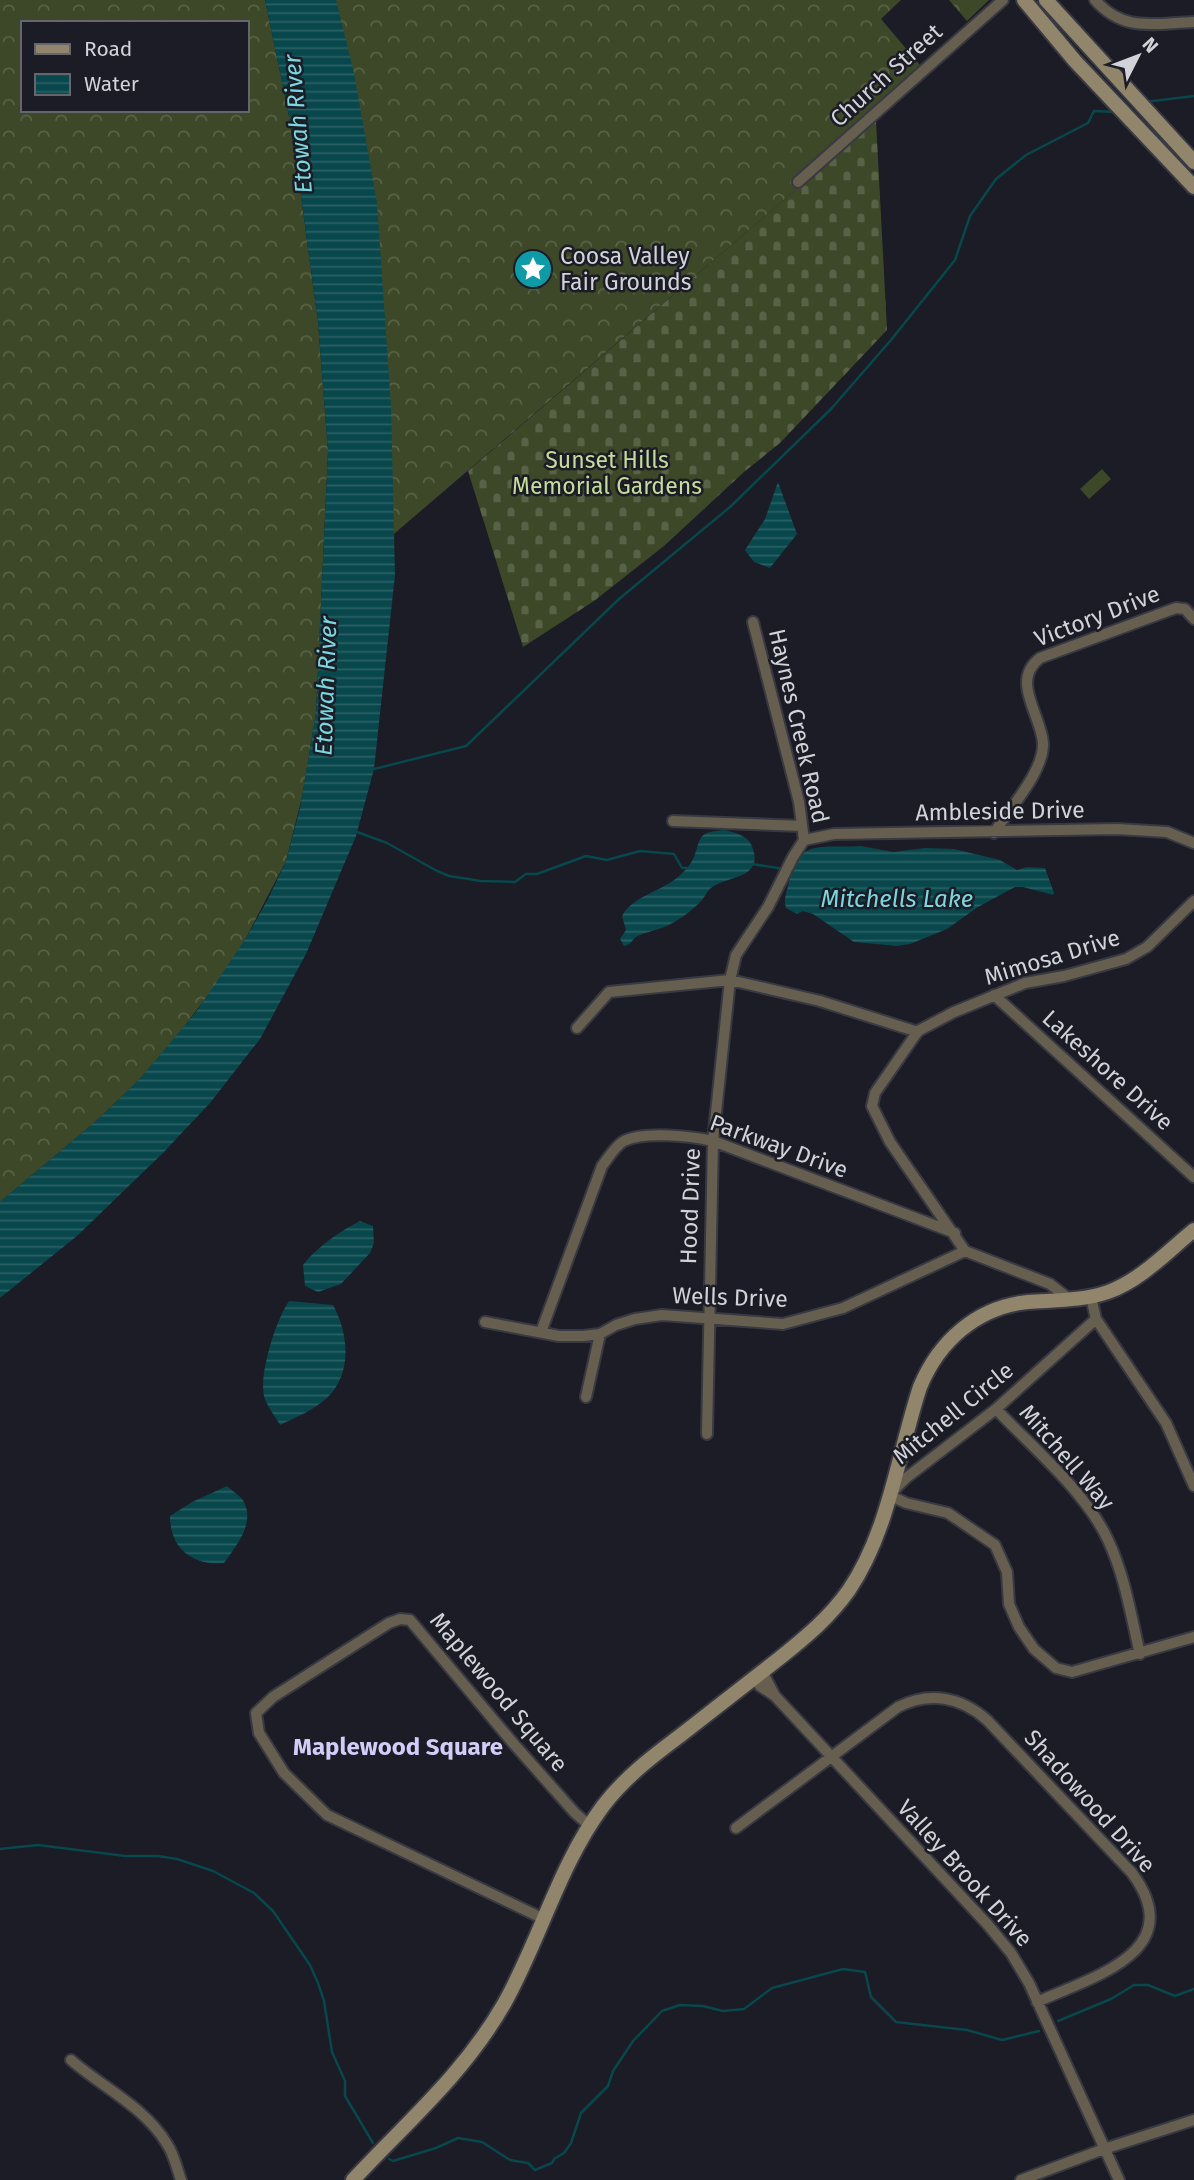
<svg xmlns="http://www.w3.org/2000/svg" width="1194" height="2180" font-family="'Fira Sans',sans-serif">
  <defs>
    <pattern id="forest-crowns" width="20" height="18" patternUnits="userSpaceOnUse" patternTransform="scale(1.75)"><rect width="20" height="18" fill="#3d4828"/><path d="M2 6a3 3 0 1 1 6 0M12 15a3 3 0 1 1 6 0" fill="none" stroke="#586247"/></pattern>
    <pattern id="cemetery-stones" width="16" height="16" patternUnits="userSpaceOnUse" patternTransform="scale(1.75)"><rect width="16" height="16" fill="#3d4828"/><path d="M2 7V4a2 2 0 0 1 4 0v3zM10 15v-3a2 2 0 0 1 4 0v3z" fill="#586247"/></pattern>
    <pattern id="water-rules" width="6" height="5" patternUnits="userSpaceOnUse" patternTransform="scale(1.75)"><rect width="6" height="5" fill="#08474c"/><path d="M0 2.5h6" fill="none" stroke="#2b6165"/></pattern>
  </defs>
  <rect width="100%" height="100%" fill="#1b1c25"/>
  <path fill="url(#forest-crowns)" fill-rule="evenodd" d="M0 0H265L288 111 298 174 318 322 328 451 316 713 302 797 286 861 246 938 215 986 176 1037 138 1081 95 1122 0 1202ZM23 23H247V110H23Z
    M315 0H901L881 19 920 65 795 178 798 188 374 551Z
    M949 0H989L967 21Z"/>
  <path fill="url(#cemetery-stones)" d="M876 121 887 330 780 443 744 472 664 546 594 601 523 647 468 471Z"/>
  <path fill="#3d4828" d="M1102 469 1111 479 1089 499 1080 489Z"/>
  <path fill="url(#water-rules)" d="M265 0H336L354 73 377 203 391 406 395 575 374 769 356 836 306 954 260 1039 210 1103 163 1153 77 1236 0 1298V1202L95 1122 138 1081 196 1012 246 938 268 899 286 861 300 808 316 713 328 451 318 322 299 181 288 111Z
    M778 482 797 534 770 568 754 562 745 550 765 519Z
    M724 830C736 833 749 835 753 849 763 880 724 876 711 888 707 891 705 897 701 901 692 911 679 920 667 926 657 930 645 932 636 937 631 941 631 945 624 946L620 939 626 930 622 916C632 896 663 891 679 876 685 871 693 862 695 854 702 834 699 833 724 830Z
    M861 846 893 852 925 848 954 849 1000 860 1017 870 1027 867 1045 868 1054 893 1053 895 1023 887H1015L978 907 947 929 910 944 897 946 854 942 813 914 803 911 797 914 786 908C783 899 787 891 789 882 797 836 826 849 861 846Z
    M360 1221 373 1226 374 1243 370 1253 341 1284 318 1292 305 1286 303 1265C318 1246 339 1232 360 1221Z
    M289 1301 333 1305C348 1332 353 1372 328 1397 314 1410 297 1417 280 1425 275 1416 266 1405 264 1396 259 1373 276 1320 289 1301Z
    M227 1486C232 1491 241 1496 244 1502 255 1524 236 1546 224 1563 193 1566 170 1549 170 1516L192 1502Z"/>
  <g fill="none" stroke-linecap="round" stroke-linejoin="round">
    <path stroke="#08474c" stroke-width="2.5" d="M1145 102 1194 96
      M374 769 466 746 619 599 730 507 831 409 891 340 955 260 970 216 996 179 1026 155 1088 123 1094 111 1116 112
      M357 832 387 843 437 871 449 876 481 881 515 882 526 874H537L586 856 607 860 640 851 674 854 682 868H687
      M752 864 784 869
      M0 1849 38 1845 125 1856H158L177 1859 213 1871 254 1893 273 1911 310 1965 318 1983 324 2001 332 2052 345 2081V2096L373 2143
      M1058 2021 1111 1999 1134 1985H1148L1175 1996 1194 1989
      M389 2159 393 2161 436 2148 458 2138 482 2142 510 2160 528 2163 535 2170 552 2163 554 2159 564 2153 571 2143 581 2113 608 2086 613 2071 633 2041 662 2011 680 2005 703 2006 723 2011 744 2009 772 1988 843 1969 865 1972 871 1997 896 2022 967 2030 1002 2040 1039 2031"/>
    <defs>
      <path id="street" d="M1095 0C1124 33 1154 23 1194 22
        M798 182 1003 0
        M753 622 799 802 804 840
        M673 821 802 826
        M994 833C1009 809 1044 772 1043 743 1041 714 1010 681 1040 658L1176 608 1185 609 1194 619
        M804 840 834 834 1117 829 1167 832 1194 843
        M994 995 1194 1177
        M577 1028 609 992 730 980 820 1001 918 1032
        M965 1251 890 1142 872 1106 875 1093 918 1031 954 1012 1025 983 1064 976 1126 959 1147 947 1194 901
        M965 1251 1050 1284 1069 1299
        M1091 1297 1096 1319 1166 1423 1194 1486
        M1096 1319 996 1409 906 1478 889 1495 906 1503 948 1513 995 1545 1007 1572 1009 1604 1019 1627 1034 1649 1056 1668 1072 1672 1194 1637
        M485 1322 559 1336H583L600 1334 616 1325 635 1319 662 1315 783 1324 843 1308 965 1251
        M541 1332 602 1166C609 1157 615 1146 624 1141 644 1131 691 1136 713 1141L955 1233
        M586 1397 600 1334
        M996 1409C1032 1447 1086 1492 1108 1540 1125 1576 1131 1616 1140 1654
        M707 1434 713 1141 730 980 736 955 768 907 793 857 804 840
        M762 1671 775 1696
        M754 1678 760 1686 775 1696 988 1925 1011 1953 1029 1983 1119 2180
        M736 1828 898 1707C930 1691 961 1697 987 1720L1132 1873C1190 1952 1092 1977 1037 2002
        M544 1919 327 1815 284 1773 259 1733 256 1713 273 1697 389 1623 400 1619 410 1620 513 1743 575 1813 590 1826
        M71 2060C102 2087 145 2107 167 2144 174 2154 177 2169 181 2180
        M1021 2180 1104 2149 1194 2120"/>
      <path id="secondary" d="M1024 0 1075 61 1194 187
        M1046 0 1194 162
        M353 2180C407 2122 463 2075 504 2004 540 1940 559 1865 603 1806 625 1777 653 1756 681 1735 714 1709 748 1683 781 1657 806 1637 830 1617 849 1590 889 1531 898 1454 920 1387 939 1341 977 1307 1028 1302 1054 1300 1082 1301 1108 1292 1141 1280 1167 1252 1194 1230"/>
    </defs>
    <use href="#street" stroke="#383942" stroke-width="14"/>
    <use href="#secondary" stroke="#383942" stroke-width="18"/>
    <use href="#street" stroke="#665f4f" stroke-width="10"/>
    <use href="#secondary" stroke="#91856b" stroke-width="14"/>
  </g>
  <defs>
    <symbol id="sight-disc" viewBox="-11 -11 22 22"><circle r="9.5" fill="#0f9aa8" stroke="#1b1c25"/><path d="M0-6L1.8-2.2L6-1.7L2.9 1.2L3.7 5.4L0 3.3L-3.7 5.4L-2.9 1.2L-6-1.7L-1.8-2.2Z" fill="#fff"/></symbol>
  </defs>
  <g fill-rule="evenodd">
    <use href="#sight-disc" x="511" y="247" width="44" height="44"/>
  </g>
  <g text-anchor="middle" stroke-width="5" stroke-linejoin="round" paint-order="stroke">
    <g font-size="23" fill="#d2d2d9" stroke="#1b1c25">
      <text transform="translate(886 75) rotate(-42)" y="8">Church Street</text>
      <text transform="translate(1097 616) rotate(-21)" y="8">Victory Drive</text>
      <text transform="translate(799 726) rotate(77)" y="8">Haynes Creek Road</text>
      <text transform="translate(1000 811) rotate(-1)" y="8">Ambleside Drive</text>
      <text transform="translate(1052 957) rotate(-17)" y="8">Mimosa Drive</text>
      <text transform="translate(1108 1070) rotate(42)" y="8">Lakeshore Drive</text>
      <text transform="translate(779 1146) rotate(20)" y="8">Parkway Drive</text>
      <text transform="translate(690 1206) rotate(-88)" y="8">Hood Drive</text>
      <text transform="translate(730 1297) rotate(2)" y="8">Wells Drive</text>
      <text transform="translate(953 1413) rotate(-39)" y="8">Mitchell Circle</text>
      <text transform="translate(1067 1457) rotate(49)" y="8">Mitchell Way</text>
      <text transform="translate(499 1692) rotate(50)" y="8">Maplewood Square</text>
      <text transform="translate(1090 1801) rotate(48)" y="8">Shadowood Drive</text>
      <text transform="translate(965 1873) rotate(48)" y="8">Valley Brook Drive</text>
    </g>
    <g font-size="23" fill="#d2d2d9" stroke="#1b1c25" text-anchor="start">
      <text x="560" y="264">Coosa Valley<tspan x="560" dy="26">Fair Grounds</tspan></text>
    </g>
    <g font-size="23" fill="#c5dc9b" stroke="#1b1c25">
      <text x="607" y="468">Sunset Hills<tspan x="607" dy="26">Memorial Gardens</tspan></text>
    </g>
    <g font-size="24" font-style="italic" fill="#7bd7df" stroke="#1b1c25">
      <text transform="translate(298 124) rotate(-95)" y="8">Etowah River</text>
      <text transform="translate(326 686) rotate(-88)" y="8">Etowah River</text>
      <text x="897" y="907">Mitchells Lake</text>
    </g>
    <g font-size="24" font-weight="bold" fill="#d2ccf8" stroke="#1b1c25">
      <text x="398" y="1755">Maplewood Square</text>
    </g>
  </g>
  <rect x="21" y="21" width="228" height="91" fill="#1b1c25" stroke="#64656d" stroke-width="2"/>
  <rect x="35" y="44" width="35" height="10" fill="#91856b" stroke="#64656d" stroke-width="2"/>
  <text x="84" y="56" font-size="21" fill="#d2d2d9">Road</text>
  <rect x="35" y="74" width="35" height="21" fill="url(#water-rules)" stroke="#64656d" stroke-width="2"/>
  <text x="84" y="91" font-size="21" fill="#d2d2d9">Water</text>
  <g transform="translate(1138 56) rotate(48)" stroke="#1b1c25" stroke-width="5" paint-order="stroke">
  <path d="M0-5L12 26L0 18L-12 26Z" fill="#d2d2d9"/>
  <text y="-10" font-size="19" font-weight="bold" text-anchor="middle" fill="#d2d2d9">N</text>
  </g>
</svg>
